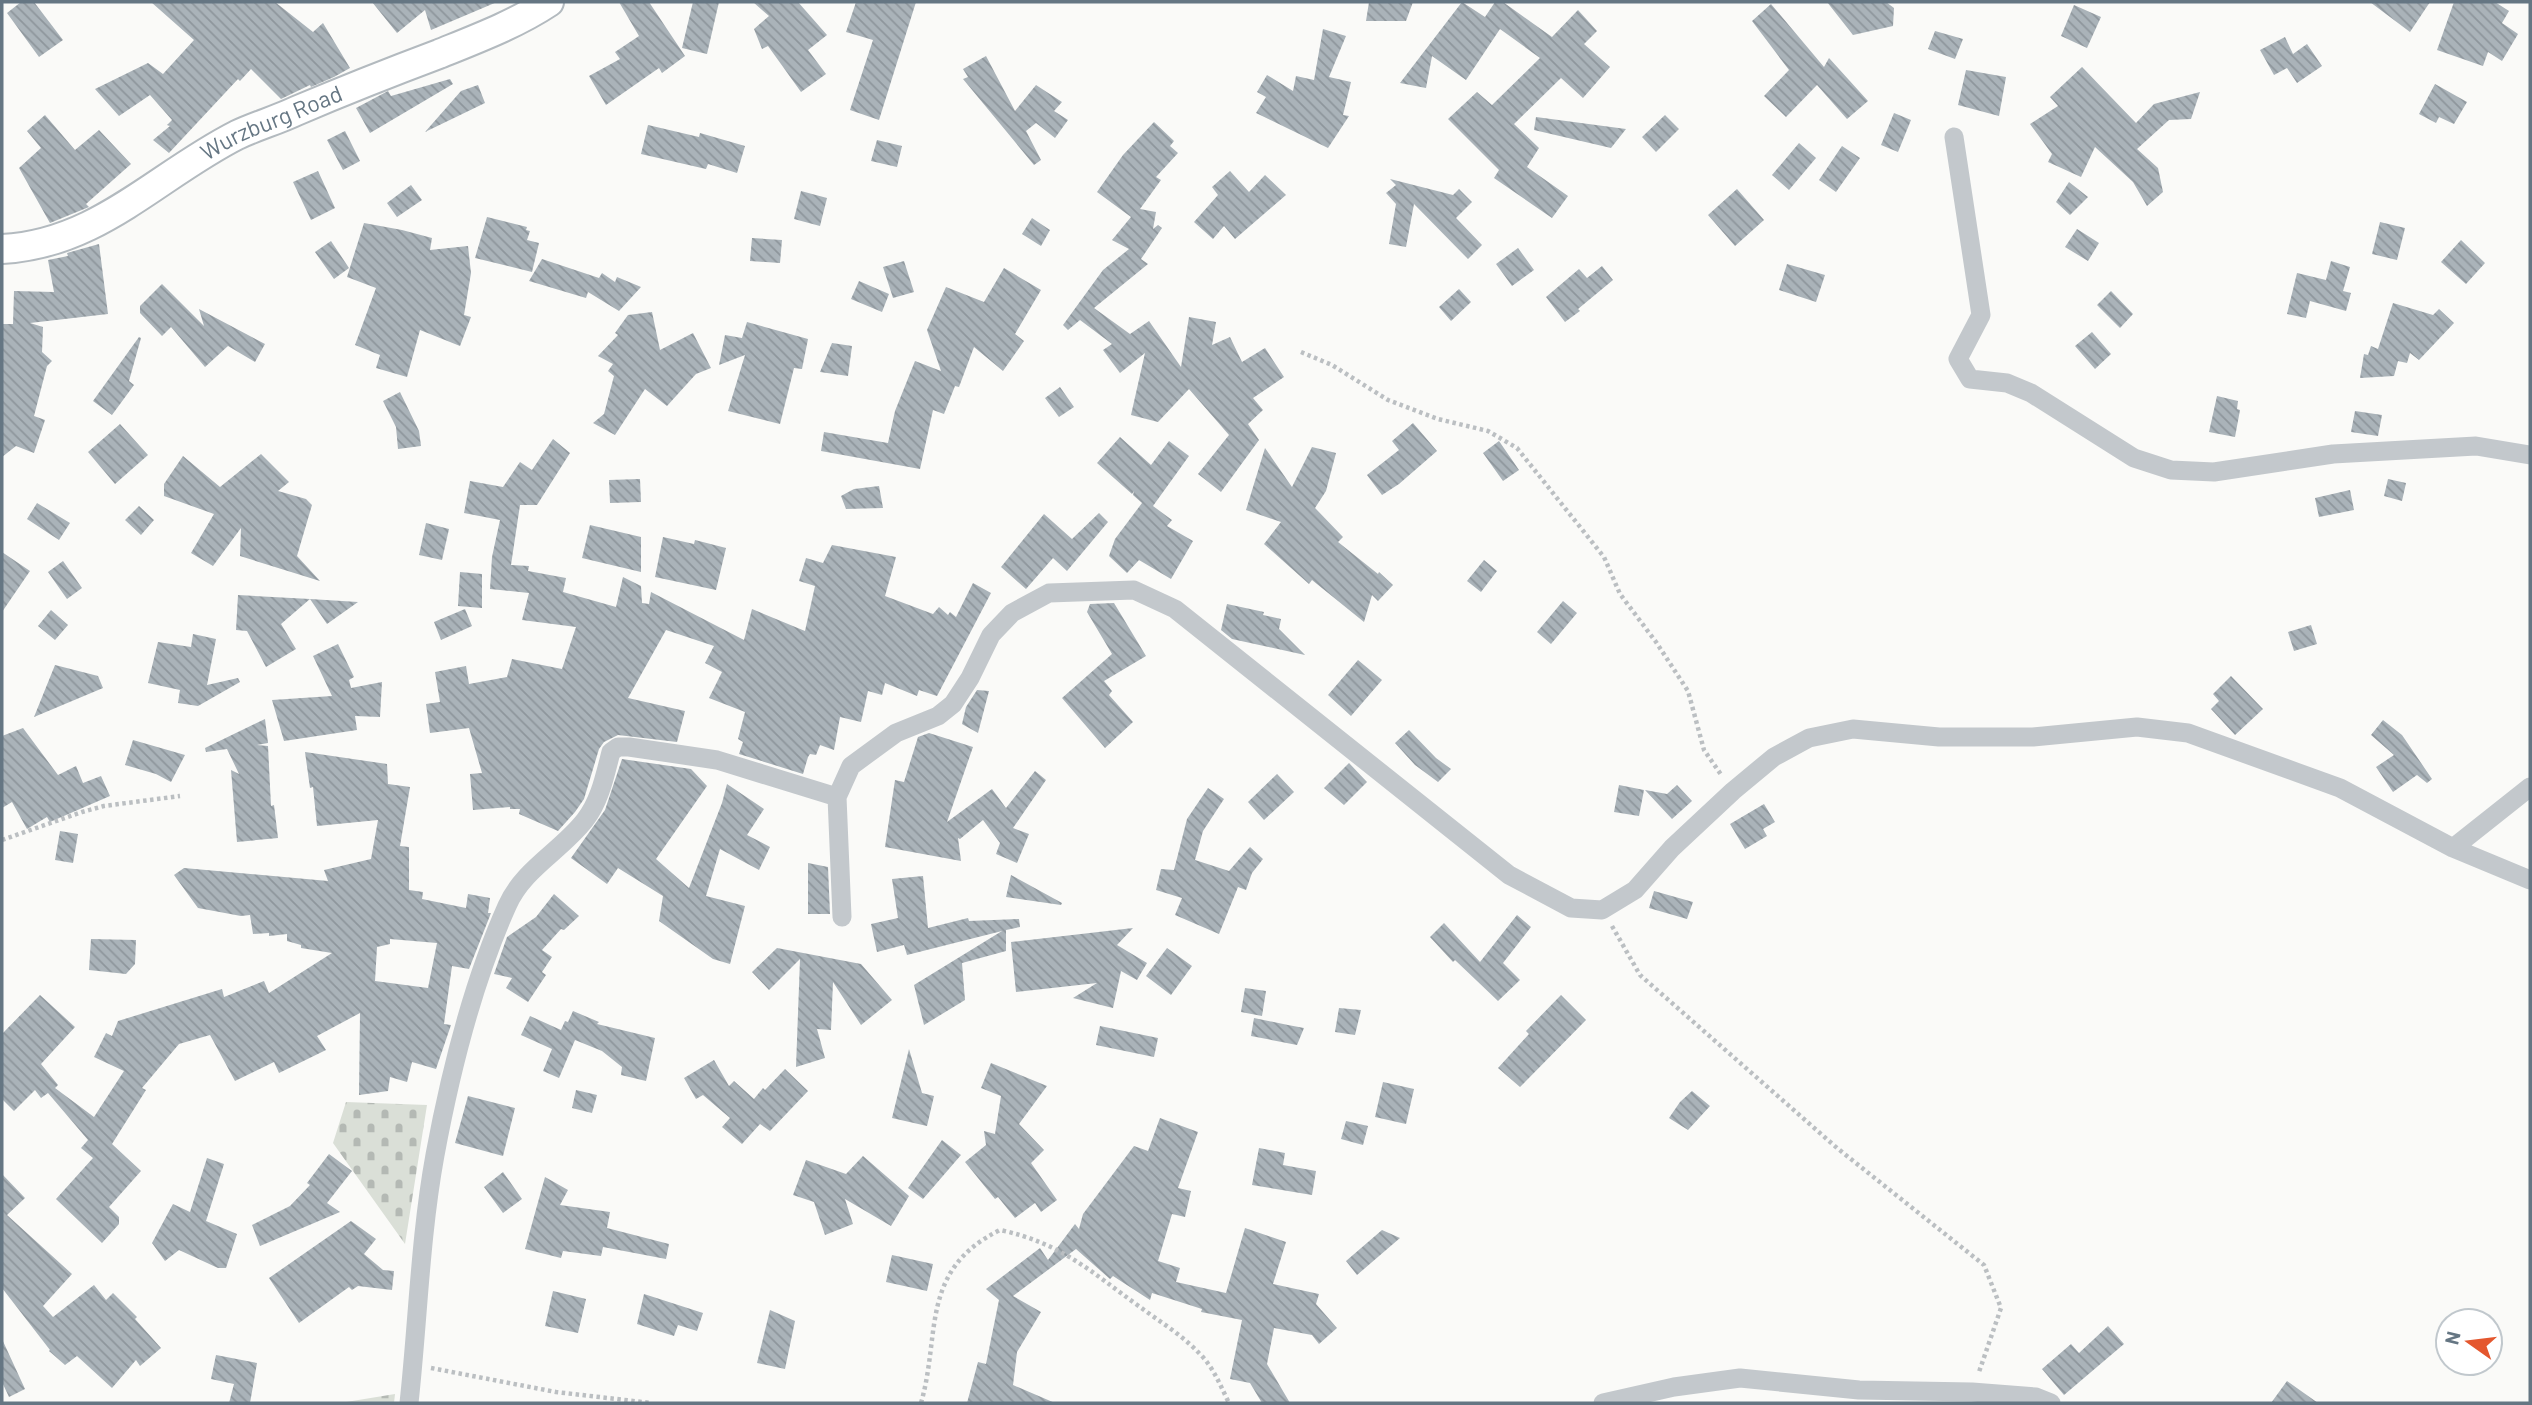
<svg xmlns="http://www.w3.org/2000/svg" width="2532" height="1405" font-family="Barlow,sans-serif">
  <defs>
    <pattern id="cemetery-stones" width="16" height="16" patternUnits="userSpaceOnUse" patternTransform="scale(1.75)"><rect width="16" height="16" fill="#dadfd7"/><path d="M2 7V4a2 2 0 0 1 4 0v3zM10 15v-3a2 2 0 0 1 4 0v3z" fill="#b4b9b4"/></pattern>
    <pattern id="building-back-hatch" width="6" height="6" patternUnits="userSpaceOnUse" patternTransform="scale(1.75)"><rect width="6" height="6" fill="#aab3b9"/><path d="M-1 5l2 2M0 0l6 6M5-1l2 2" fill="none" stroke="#8e969c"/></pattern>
  </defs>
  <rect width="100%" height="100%" fill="#fafaf8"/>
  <path fill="url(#cemetery-stones)" d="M346 1102 427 1105 405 1244 333 1143Z
    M395 1394 394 1403H340Z"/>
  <path fill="url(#building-back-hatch)" fill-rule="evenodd" d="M21 2H34L63 40 39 57 7 13Z
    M151 2H275L313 32 323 23 350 68 334 77 311 87 310 85 281 99 251 69 240 81 238 79 169 153 153 140 170 126 167 125 172 120 150 95 119 116 95 89 148 63 163 74 194 40Z
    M372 2H497L431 30 425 10 397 33Z
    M619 2H649L685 56 662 73 659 68 606 105 589 76 620 59 615 52 639 36Z
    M693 2H719L707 54 682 48Z
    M753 2H798L827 35 808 50 826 74 801 92 768 46 762 49 754 29 769 16Z
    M856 2H916L879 120 850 110 873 40 846 32Z
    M1369 2H1413L1406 21H1366Z
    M1462 2 1485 17 1495 2H1503L1552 37 1578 10 1597 31 1584 44 1610 67 1583 98 1561 78 1514 124 1539 148 1527 167 1568 196 1552 218 1494 178 1499 170 1448 119 1477 92 1492 105 1540 58 1500 29 1466 80 1432 56 1426 88 1400 83Z
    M1827 2H1886L1894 8 1893 26 1853 35Z
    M2370 2H2430L2410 32Z
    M2454 2H2495L2509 11 2502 23 2518 34 2502 61 2488 52 2483 66 2437 50Z
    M1771 4 1824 67 1829 58 1868 101 1847 119 1817 85 1786 117 1764 96 1789 70 1752 21Z
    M2074 5 2101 17 2087 48 2061 36Z
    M1323 29 1346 36 1329 77 1351 82 1343 115 1349 116 1328 148 1256 113 1266 97 1257 92 1267 75 1293 91 1296 76 1314 80Z
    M1935 31 1963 39 1955 59 1928 49Z
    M2285 37 2293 54 2307 44 2322 66 2297 83 2287 68 2274 75 2260 50Z
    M986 56 1015 111 1036 85 1062 102 1054 111 1068 120 1055 138 1036 123 1026 131 1041 160 1034 165 963 79 968 77 963 69Z
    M2082 67 2136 123 2154 104 2200 92 2191 119 2169 120 2137 149 2158 168 2163 192 2147 206 2133 182 2095 147 2081 177 2048 162 2052 154 2030 124 2058 106 2050 97Z
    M1966 70 2006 77 1999 116 1958 105Z
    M450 79 453 84 370 133 356 108 388 91 391 96Z
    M2435 84 2467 102 2454 124 2439 117 2436 123 2419 114Z
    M478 85 485 103 425 132 461 91Z
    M1894 113 1911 120 1898 152 1881 145Z
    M45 115 75 150 99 130 131 164 86 204 89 207 50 223 19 168 41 148 27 131Z
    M1665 115 1679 129 1656 152 1642 137Z
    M1536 117 1626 129 1611 148 1534 130Z
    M1154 122 1174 141 1170 146 1178 153 1156 177 1161 180 1140 209 1156 212 1153 229 1158 225 1162 228 1141 259 1148 264 1094 308 1130 334 1149 321 1181 367 1189 317 1216 322 1212 345 1230 337 1242 362 1265 348 1284 377 1253 398 1263 410 1248 424 1259 440 1221 492 1198 474 1229 435 1189 389 1158 422 1131 415 1145 353 1120 373 1103 350 1112 344 1080 320 1068 330 1063 325 1103 270 1129 249 1112 240 1131 217 1097 192 1123 155Z
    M648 125 699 137 700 133 745 146 737 173 708 164 706 169 641 154Z
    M345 131 360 161 343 170 327 140Z
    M877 140 902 146 897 167 871 161Z
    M1799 143 1816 158 1789 190 1772 175Z
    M1842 146 1860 158 1836 192 1819 180Z
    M318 171 335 208 311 220 293 182Z
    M1230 171 1249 192 1265 175 1286 195 1235 239 1224 226 1213 239 1194 222 1218 195 1212 187Z
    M1390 179 1453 195 1459 189 1472 202 1456 218 1482 245 1468 259 1414 204 1406 247 1389 244 1396 204 1386 193 1396 185Z
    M2069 182 2088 197 2070 215 2056 202Z
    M411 185 422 200 397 217 387 203Z
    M1737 189 1764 220 1735 246 1708 215Z
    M801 191 827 198 820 226 794 219Z
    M487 217 527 227 526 230 530 231 527 240 539 243 532 272 475 258Z
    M1032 218 1050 230 1041 246 1022 234Z
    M2380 222 2405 228 2397 260 2372 254Z
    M364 223 402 230 432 238 430 250 468 246 471 273 464 315 471 317 460 346 420 330 407 377 376 368 380 355 355 345 376 288 347 277Z
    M2077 229 2099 243 2088 261 2065 247Z
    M752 238 782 240 780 263 750 261Z
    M2461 240 2485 263 2466 284 2441 262Z
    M331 241 349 268 334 279 315 252Z
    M99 244 108 314 30 323 43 327 42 352 52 361 47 366 34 416 45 420 34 453 16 446 2 457V324H13L14 291 54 292 48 260 68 256 67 253Z
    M1518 248 1534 270 1512 286 1496 264Z
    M542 259 599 278 602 273 615 282 617 277 641 287 619 311 588 292 586 298 529 281Z
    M904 261 914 292 893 298 883 267Z
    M2331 261 2350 267 2343 291 2351 293 2346 311 2310 301 2306 318 2287 314 2297 273 2326 280Z
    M1787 264 1825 275 1816 302 1779 290Z
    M1602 266 1613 280 1578 309 1580 311 1565 322 1546 297 1579 269 1587 278Z
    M1004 268 1041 290 1015 334 1024 341 1003 371 974 347 959 387 955 386 944 414 933 410 920 469 821 451 824 432 888 443 895 411 915 361 941 371 927 330 946 287 984 302Z
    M859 281 889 294 882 312 851 299Z
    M162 284 204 326 199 309 265 344 255 362 228 346 205 367 171 327 162 336 140 313V306Z
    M1459 289 1471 302 1451 321 1439 307Z
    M2111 291 2133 314 2120 328 2097 305Z
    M2393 303 2433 315 2439 309 2454 323 2419 360 2410 353 2407 363 2398 361 2394 376 2360 378 2364 354 2368 355 2371 346 2378 349Z
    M652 312 660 350 693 333 711 368 696 374 667 406 645 389 615 435 593 423 604 414 614 376 608 371 613 364 598 356 618 335 615 333 628 315Z
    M747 322 808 339 802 369 794 368 780 424 728 411 745 355 719 365 725 335 742 338Z
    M2092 332 2111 354 2095 369 2075 346Z
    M139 337 141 338 129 381 134 385 112 415 93 401Z
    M832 343 852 346 848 376 820 372Z
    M1060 387 1074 407 1059 417 1045 398Z
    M400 392 419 431 421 446 398 449 396 427 383 401Z
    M2217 396 2238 401 2237 409 2240 410 2235 437 2209 432Z
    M2355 411 2382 415 2378 436 2351 432Z
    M1413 423 1437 451 1399 484 1382 495 1367 475 1399 450 1392 441Z
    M120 424 148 455 115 484 88 452Z
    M1120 437 1151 465 1169 441 1189 456 1153 506 1172 520 1167 526 1193 541 1171 579 1139 560 1127 573 1109 556 1115 539 1142 503 1133 495 1134 491 1132 494 1097 463Z
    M553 439 570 453 537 505H520L511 565 529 566 528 571 566 578 563 592 616 607 623 577 641 586 642 603 649 604 651 592 744 640 752 609 805 631 815 586 799 581 806 558 823 563 832 545 896 557 885 596 933 614 939 607 948 615 950 612 956 617 973 583 991 593 937 696 919 690 917 696 885 683 882 695 868 691 861 722 840 717 834 750 820 745 816 755 810 754 808 757 803 774 739 754 743 742 738 739 745 712 709 698 722 672 705 663 714 646 666 630 628 698 685 711 677 742 618 735 604 742 599 749 584 799 575 812 558 831 519 814 520 809H510V807L473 810 470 774 482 773 469 728 430 733 426 704 440 702 435 672 466 666 469 684 507 677 512 659 562 669 576 627 522 620 529 593 490 589 492 557 500 520 464 513 470 481 503 487 520 462 532 470Z
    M1499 441 1519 470 1503 481 1483 453Z
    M1312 447 1336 453 1326 491 1315 508 1343 537 1338 542 1378 574 1379 572 1393 585 1378 601 1372 595 1364 622 1312 580 1309 584 1264 544 1281 522 1246 510 1265 448 1292 487Z
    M261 454 289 482 278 491 306 499 312 505 297 556 320 581 240 556 241 528 213 566 191 553 214 514 164 496V484L183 456 220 487Z
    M640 479 641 502 610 503 609 480Z
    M2388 479 2406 483 2402 501 2384 496Z
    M879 486 883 508 846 509 841 496 854 489Z
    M2350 490 2354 510 2319 517 2315 498Z
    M37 503 70 523 59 540 27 519Z
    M139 506 154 520 141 535 125 520Z
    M1099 513 1108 522 1067 571 1053 558 1026 589 1001 567 1044 514 1072 539Z
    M426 523 449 529 442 560 419 555Z
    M590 525 641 537V572L582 558Z
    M663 537 694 544 695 540 726 548 716 590 655 577Z
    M2 552 30 571 2 612Z
    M1484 560 1497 571 1481 592 1467 581Z
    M63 561 82 588 67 599 48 572Z
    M460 572 482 574V608L458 606Z
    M238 595 310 599 281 624 296 649 266 667 247 631 236 630Z
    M310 599 358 602 327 624Z
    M1563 601 1577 613 1551 644 1537 632Z
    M1114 603 1146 656 1104 681 1112 691 1109 695 1133 722 1105 748 1062 698 1112 654 1087 612 1090 604Z
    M1227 604 1264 612 1263 615 1281 619 1279 629 1305 655 1232 639 1221 630Z
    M465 609 472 626 441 640 434 622Z
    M51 610 68 625 55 640 38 626Z
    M2311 625 2317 644 2294 651 2288 632Z
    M193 634 216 639 207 685 238 678 240 682 198 706 178 703 180 690 148 683 158 642 191 647Z
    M338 644 354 677 349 680 351 688 382 682 380 717 355 716 357 730 284 741 272 700 332 696 313 656Z
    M1358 660 1382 680 1351 716 1328 695Z
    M55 665 98 676 103 688 34 717Z
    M2231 676 2263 709 2235 735 2211 709 2219 701 2213 694Z
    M977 690 989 691 978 733 962 724 966 707Z
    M265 719 268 743 257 745 268 746 271 806 274 805 278 838 237 842 231 770 239 774 227 749 206 752 205 748Z
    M2383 720 2402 735 2432 779 2427 783 2417 775 2393 792 2376 767 2394 755 2371 735Z
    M23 728 58 775 76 766 83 783 101 776 110 796 50 822 47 817 27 829 12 802 2 808V736Z
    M1409 730 1436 758 1451 769 1438 782 1415 765 1395 743Z
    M929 733 973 747 947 822 992 789 1006 808 1035 771 1046 780 1013 828 1029 834 1017 863 996 854 1000 843 983 820 960 839 958 838 961 861 885 847 895 780 904 782 918 737Z
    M133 740 185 755 171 782 156 774 125 765Z
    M305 752 387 764 388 784 410 787 400 846 409 847V890L423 892 422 899 466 908 468 894 490 898 488 913H491L469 969 452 966 444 1024 451 1025 436 1069 412 1062 407 1082 390 1077 388 1091 359 1095 360 1013 317 1036 326 1050 279 1073 274 1062 235 1081 210 1035 179 1044 142 1088 146 1090 112 1144 141 1171 109 1207 119 1217V1224L102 1243 56 1199 93 1158 81 1148 88 1140 48 1093 41 1098 35 1090 14 1111 2 1099V1034L40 995 75 1027 41 1064 58 1085 55 1088 94 1117 124 1071 94 1057 106 1033 112 1036 118 1021 222 989 224 997 264 981 269 993 332 953 301 948V945L287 941V934L269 936V933L253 934 250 915 241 916 198 908 174 875 184 868 328 881 324 870 371 859 378 820 317 826 313 787 310 788ZM390 939 437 943 428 988 375 981 377 947 390 944Z
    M622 759 691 769 707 786 656 859 689 888 722 803 727 784 764 809 747 835 770 847 759 870 720 849 706 896 745 906 730 964 713 959 659 921 663 896 618 868 607 884 571 858 605 810Z
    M1349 763 1367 782 1344 805 1324 788Z
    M1277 774 1294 792 1264 820 1248 802Z
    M1619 785 1644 790 1639 816 1614 812Z
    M1677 785 1692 801 1672 819 1645 790 1667 794Z
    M1208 788 1224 799 1203 831 1195 860 1229 871 1250 847 1263 859 1252 873 1246 890 1238 887 1219 934 1175 915 1182 898 1156 890 1161 869 1174 870 1187 819Z
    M1764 804 1775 822 1763 829 1767 836 1745 849 1730 824Z
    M60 831 78 834 73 863 55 860Z
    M808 863 828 867 830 914H808Z
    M1011 875 1062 903 1061 905 1006 897Z
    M923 876 928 928 968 918 969 921 1019 919 1020 927 1006 930V951L962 963 965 1000 924 1025 914 985 1002 931 907 955 904 945 877 952 871 924 898 918 892 879Z
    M1654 891 1693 902 1687 919 1649 908Z
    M554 894 579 916 564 930 561 929 542 950 552 957 542 972 546 975 528 1002 506 988 512 978 494 974 507 937 536 917Z
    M1517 915 1531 927 1503 963 1520 980 1498 1001 1455 960 1453 962 1430 937 1444 923 1480 962Z
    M1133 928 1117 945 1147 963 1137 980 1121 971 1113 1008 1073 998 1097 983 1016 992 1011 942Z
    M91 939 136 940 135 964 126 974 89 970Z
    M777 948 861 964 892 1000 861 1025 833 982 831 1030 817 1029 825 1058 796 1067 800 959 769 990 752 972Z
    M1167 948 1192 966 1171 995 1146 976Z
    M1245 988 1266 991 1262 1016 1241 1012Z
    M1561 995 1586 1020 1520 1087 1498 1068 1529 1034 1526 1031Z
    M1339 1008 1361 1010 1355 1035 1335 1032Z
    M573 1011 599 1022 597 1024 655 1038 646 1081 621 1075 622 1067 602 1051 575 1040 559 1078 543 1071 552 1049 521 1035 530 1016 561 1030 565 1021 568 1022Z
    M1254 1018 1288 1025 1304 1028 1297 1045 1251 1036Z
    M1100 1026 1158 1038 1154 1057 1096 1045Z
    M909 1049 922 1093 934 1096 927 1126 892 1118Z
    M714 1060 729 1086 734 1081 754 1099 763 1088 765 1090 785 1069 808 1091 770 1131 760 1124 742 1144 722 1127 730 1118 703 1095 696 1099 684 1078Z
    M991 1063 1047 1086 1019 1124 1044 1150 1031 1163 1057 1200 1041 1212 1035 1203 1015 1218 998 1197 995 1199 965 1162 986 1145 984 1131 995 1134 1001 1096 981 1088Z
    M1383 1082 1414 1089 1406 1124 1375 1117Z
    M576 1090 597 1095 592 1113 572 1108Z
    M1692 1091 1710 1106 1688 1130 1669 1118 1680 1102Z
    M468 1096 515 1108 503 1156 455 1143Z
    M1160 1118 1198 1132 1178 1188 1191 1191 1185 1217 1172 1214 1158 1261 1180 1268 1176 1282 1226 1293 1245 1228 1286 1242 1273 1284 1319 1294 1316 1304 1337 1328 1319 1344 1312 1335 1274 1328 1267 1364 1290 1403H1262L1250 1383 1230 1379 1242 1320 1201 1312 1202 1309 1152 1293 1150 1300 1113 1276 1110 1279 1076 1249 1013 1296 1041 1312 1017 1352 1013 1385 1055 1403H967L978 1362 986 1364 999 1300 986 1289 1040 1248 1048 1260 1075 1224 1079 1229 1083 1214 1134 1146 1148 1151Z
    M1346 1121 1368 1126 1363 1145 1341 1139Z
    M942 1140 961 1155 923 1199 908 1188Z
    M1259 1148 1285 1153 1283 1165 1316 1171 1312 1195 1252 1185Z
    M329 1154 352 1171 327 1203 340 1212 260 1246 252 1225 290 1206 310 1185 307 1183Z
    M863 1156 909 1196 891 1226 845 1199 853 1224 825 1235 814 1202 793 1195 806 1160 846 1174Z
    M207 1158 224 1164 206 1221 237 1234 226 1268H218L179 1250 165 1261 152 1243 173 1204 190 1212Z
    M503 1172 522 1199 503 1213 484 1187Z
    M2 1174 25 1198 7 1215 72 1274 43 1306 53 1317 94 1285 106 1300 113 1293 137 1317 135 1319 161 1348 140 1366 136 1360 112 1388 77 1356 65 1365 49 1351 50 1350 2 1288Z
    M545 1177 568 1190 560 1205 610 1212 607 1228 669 1244 666 1259 603 1247 601 1256 563 1251 561 1258 525 1249Z
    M351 1221 376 1239 364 1254 383 1270 394 1271 392 1290 358 1286 352 1290 349 1287 299 1323 269 1278Z
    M1382 1230 1400 1238 1357 1275 1346 1261Z
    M892 1255 933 1264 927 1291 886 1282Z
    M553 1291 586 1299 578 1333 545 1326Z
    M644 1294 703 1313 697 1331 678 1325 674 1336 637 1324Z
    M770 1310 795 1321 785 1369 757 1363Z
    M2108 1326 2124 1344 2064 1395 2042 1369 2071 1344 2079 1353Z
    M2 1339 25 1389 9 1397 2 1382Z
    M216 1355 257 1363 250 1403H229L234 1384 211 1379Z
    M2287 1381 2318 1403H2271Z"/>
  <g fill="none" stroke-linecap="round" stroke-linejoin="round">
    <defs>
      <g id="secondary">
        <path id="s1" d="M2 249C98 244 156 176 237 135 256 126 277 120 296 111 343 91 391 72 439 54 476 39 516 24 549 2"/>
      </g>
    </defs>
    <use href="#secondary" stroke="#b3babf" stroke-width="32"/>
    <path stroke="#bbbfc2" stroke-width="4.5" stroke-dasharray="3.5 3.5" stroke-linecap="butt" d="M1301 352 1332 365 1388 400 1438 419 1488 431 1517 448 1604 557 1620 594 1656 642 1688 691 1704 750 1722 776
      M2 840 82 812 104 806 180 796
      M1612 926 1640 975 1837 1148 1984 1265 2001 1308 1979 1372
      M431 1368 556 1392 651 1403
      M921 1403C941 1334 919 1270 1000 1230 1061 1243 1090 1271 1140 1307 1159 1321 1182 1335 1199 1353 1214 1368 1220 1385 1229 1403"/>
    <path stroke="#c3c8cc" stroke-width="19" d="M1954 137 1981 315 1958 359 1970 379 2007 383 2031 393 2134 458 2171 470 2214 472 2333 454 2476 446 2530 455
      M837 797 842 917
      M2453 848 2530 787
      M409 1403C418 1321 420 1237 435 1155 450 1074 473 982 507 906 523 869 561 851 585 820 600 801 605 775 611 752L618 747H629L717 760 837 797 851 766 896 733 938 716 953 704 970 678 991 635 1012 613 1049 593 1134 590 1175 609 1509 875 1571 908 1602 910 1635 890 1672 848 1733 791 1774 757 1809 738 1853 729 1939 737H2033L2137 727 2188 733 2340 788 2453 848 2530 880
      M1603 1403 1674 1387 1740 1378 1859 1390 1972 1392 2036 1397 2051 1403"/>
    <use href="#secondary" stroke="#fff" stroke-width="28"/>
  </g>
  <g text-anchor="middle" stroke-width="7" stroke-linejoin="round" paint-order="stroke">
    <g font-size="23" fill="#657683" stroke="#fff">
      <text dy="8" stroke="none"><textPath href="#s1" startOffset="301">Wurzburg Road</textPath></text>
    </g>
  </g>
  <rect width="2532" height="1405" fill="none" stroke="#657683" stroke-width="7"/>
  <g transform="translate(2469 1342) rotate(284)"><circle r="33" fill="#ffffff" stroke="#c1c8cd" stroke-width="2"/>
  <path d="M0-5L12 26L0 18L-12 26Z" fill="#e4572e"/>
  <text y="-10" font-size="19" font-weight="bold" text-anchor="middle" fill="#657683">N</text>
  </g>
</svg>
